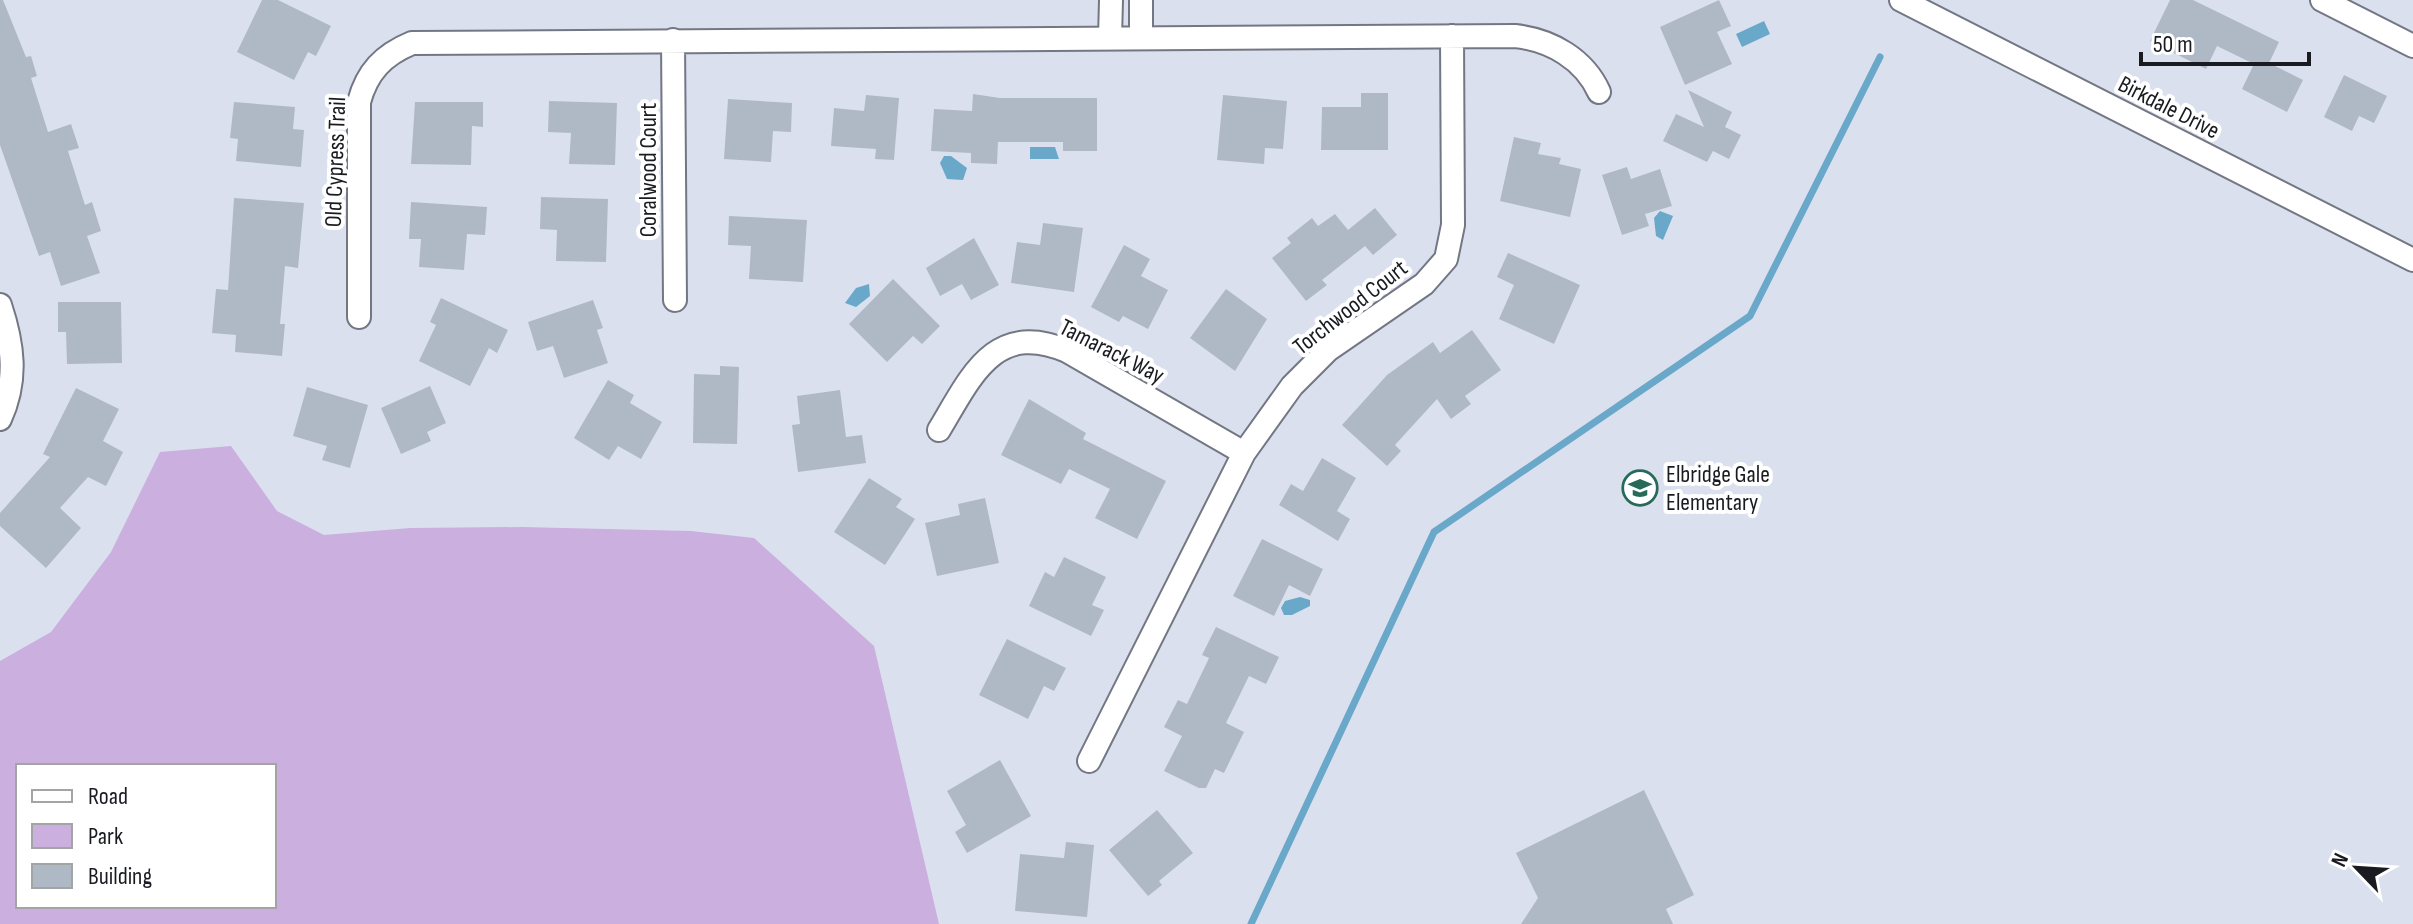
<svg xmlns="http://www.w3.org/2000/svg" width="2413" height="924" font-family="'Sofia Sans Condensed',sans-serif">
  <rect width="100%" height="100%" fill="#dbe0ef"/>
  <path fill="#cbafdf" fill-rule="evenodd" d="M231 446 277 511 324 535 410 528 522 527 691 531 754 538 874 646 939 924H0V661L51 632 111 552 160 452ZM18 766H274V906H18Z"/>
  <path fill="#6aa8ca" d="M1764 21 1770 34 1742 47 1736 34Z
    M1030 147H1055L1059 159H1030Z
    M944 156H951L967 168 963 180 947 179 940 163Z
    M1660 211 1673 216 1663 240 1656 236 1654 218Z
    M869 284 870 296 856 307 845 303 856 288Z
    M1300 597 1310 600V606L1292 615H1284L1281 608 1285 601Z"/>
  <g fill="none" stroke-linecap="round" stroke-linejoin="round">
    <path stroke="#6aa8ca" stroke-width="7" d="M1251 924 1434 532 1750 316 1880 57"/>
  </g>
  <path fill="#afb9c5" d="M0 0H3L26 57 31 56 37 76 31 78 48 132 71 124 79 148 68 151 85 205 92 202 101 231 87 236 100 273 61 286 50 252 39 256 0 145Z
    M262 0H278L331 26 316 56 308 52 294 80 237 52Z
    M1719 0 1731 26 1717 32 1732 64 1685 85 1660 27Z
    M2170 0H2193L2279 42 2269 63 2303 80 2287 112 2242 89 2254 64 2217 46 2206 69 2150 41Z
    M2344 75 2387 96 2374 123 2359 116 2352 131 2324 117Z
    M1688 90 1732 112 1725 127 1741 135 1729 159 1713 151 1707 162 1663 141 1676 114 1704 127Z
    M1361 93H1388V150H1321L1322 107H1361Z
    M973 94 1000 98H1097V151H1063V142H998L997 164 971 163V153L931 151 934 109 972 111Z
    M866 95 899 98 894 160 875 159 876 149 831 146 834 108 864 111Z
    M1223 95 1287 101 1283 149 1265 148 1264 164 1217 160Z
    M728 99 792 103 791 132 773 131 771 162 724 159Z
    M549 101 617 103 615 165 569 164 571 133 548 132Z
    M234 102 295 107 293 129 304 130 301 167 236 161 238 139 230 138Z
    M415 102H483V127L472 126 471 165 411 164Z
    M1514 137 1541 143 1538 154 1561 158 1559 164 1581 169 1570 217 1500 201Z
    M1627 167 1631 179 1660 169 1672 206 1645 214 1649 226 1622 235 1602 175Z
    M541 197 608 199 606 262 556 261 557 230 540 229Z
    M234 198 304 203 298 268 285 266 280 324H285L282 356 235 352 236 335 212 333 216 289 228 290Z
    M411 202 487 207 485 235 467 234 464 270 419 267 421 239H409Z
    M1375 208 1397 235 1373 255 1365 246 1322 280 1327 285 1306 301 1272 258 1291 243 1287 238 1312 218 1318 226 1335 214 1348 230Z
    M729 216 807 220 803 282 749 279 751 246 728 245Z
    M1043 223 1083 228 1074 292 1011 283 1017 242 1040 245Z
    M974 238 999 285 971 300 962 284 940 296 926 268Z
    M1124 245 1150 259 1141 276 1168 290 1148 329 1123 316 1119 322 1091 307Z
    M1508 253 1580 285 1554 344 1499 319 1514 285 1497 277Z
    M893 279 940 326 922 344 913 336 887 362 849 324Z
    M1226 289 1267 319 1235 371 1190 338Z
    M441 298 508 330 497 353 489 348 470 386 419 361 436 325 430 322Z
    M593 300 603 328 597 330 608 363 564 378 553 346 537 351 528 322Z
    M58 302H121L122 363 67 364 66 332H58Z
    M1472 330 1501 370 1465 396 1471 404 1451 419 1437 399 1395 445 1401 451 1387 466 1342 425 1387 375 1433 342 1440 353Z
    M720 366 739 367 737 444 693 443 694 374 720 375Z
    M608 380 634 395 630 403 662 422 641 459 618 446 609 460 574 438Z
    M430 386 446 423 427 432 431 441 401 454 381 408Z
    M307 387 368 405 350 468 322 460 327 446 293 436Z
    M76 388 119 409 103 441 123 452 106 486 88 477 60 508 81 528 46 568 0 526V513L50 457 43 454Z
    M840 390 846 437 862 435 866 463 798 472 792 425 800 424 797 396Z
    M1029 399 1086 433 1083 439 1166 481 1137 539 1095 518 1110 489 1069 469 1061 484 1001 455Z
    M1322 458 1356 478 1337 511 1350 519 1338 541 1279 505 1291 484 1303 491Z
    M869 478 902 499 896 507 915 519 885 565 834 532Z
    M985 498 999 563 937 576 925 523 960 515 958 504Z
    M1262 539 1323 569 1310 596 1289 585 1274 616 1233 596Z
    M1064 557 1106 577 1092 605 1104 610 1091 636 1029 606 1045 572 1054 577Z
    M1216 627 1279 657 1266 684 1249 676 1226 723 1244 732 1224 773 1215 769 1206 788H1199L1164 771 1182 736 1164 727 1178 700 1187 704 1209 658 1202 655Z
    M1007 639 1066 668 1054 691 1044 686 1028 719 979 695Z
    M1000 760 1031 816 967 853 955 832 966 825 947 791Z
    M1644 790 1694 895 1666 909 1673 924H1521L1538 898 1516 853Z
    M1157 810 1193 853 1159 881 1162 885 1148 896 1109 850Z
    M1066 842 1094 845 1087 917 1015 911 1020 854 1064 858Z"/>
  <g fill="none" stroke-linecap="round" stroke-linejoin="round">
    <defs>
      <path id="minor" d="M1901 0 2413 260
        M2322 0 2413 46
        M1110 38 1111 0
        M1141 38V0
        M673 40 675 300
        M0 305C13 344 18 380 0 419
        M359 317V102C367 72 383 55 412 43L1515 36C1551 40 1584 59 1599 92
        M939 430C971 377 994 320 1067 351L1244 453
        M1089 761 1244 453 1292 386 1328 350 1424 284 1446 259 1453 225 1452 36"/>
    </defs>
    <use href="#minor" stroke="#737784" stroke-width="26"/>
    <use href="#minor" stroke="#fff" stroke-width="22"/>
  </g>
  <defs>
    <symbol id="school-ring" viewBox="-11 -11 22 22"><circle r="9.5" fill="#fff" stroke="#286a59" stroke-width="1.5"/><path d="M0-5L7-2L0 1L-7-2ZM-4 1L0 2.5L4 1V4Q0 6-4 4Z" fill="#286a59"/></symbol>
  </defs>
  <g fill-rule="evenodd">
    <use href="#school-ring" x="1620" y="468" width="40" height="40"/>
  </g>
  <g text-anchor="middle" stroke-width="8" stroke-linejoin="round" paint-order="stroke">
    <g font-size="24" fill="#191b20" stroke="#fff">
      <text transform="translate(2169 107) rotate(27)" y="8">Birkdale Drive</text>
      <text transform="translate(335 162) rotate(-88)" y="8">Old Cypress Trail</text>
      <text transform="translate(648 170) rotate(-90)" y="8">Coralwood Court</text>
      <text transform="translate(1350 307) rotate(-38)" y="8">Torchwood Court</text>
      <text transform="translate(1112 351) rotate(27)" y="8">Tamarack Way</text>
    </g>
    <g font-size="24" fill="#191b20" stroke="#fff" text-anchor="start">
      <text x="1666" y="482">Elbridge Gale<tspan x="1666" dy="28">Elementary</tspan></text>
    </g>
  </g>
  <rect x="16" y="764" width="260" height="144" fill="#ffffff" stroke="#a3a4a6" stroke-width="2"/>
  <rect x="32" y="790" width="40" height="12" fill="#ffffff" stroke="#a3a4a6" stroke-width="2"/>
  <text x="88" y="804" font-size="24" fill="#191b20">Road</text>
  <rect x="32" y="824" width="40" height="24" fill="#cbafdf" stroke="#a3a4a6" stroke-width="2"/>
  <text x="88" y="844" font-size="24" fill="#191b20">Park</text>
  <rect x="32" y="864" width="40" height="24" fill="#afb9c5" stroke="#a3a4a6" stroke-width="2"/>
  <text x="88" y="884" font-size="24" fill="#191b20">Building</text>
  <g transform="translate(2357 868) rotate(295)" stroke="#ffffff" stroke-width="6" paint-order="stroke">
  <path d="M0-6L14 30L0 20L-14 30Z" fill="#191b20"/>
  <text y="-12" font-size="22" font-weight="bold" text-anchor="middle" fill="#191b20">N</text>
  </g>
  <path d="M2141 52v12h168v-12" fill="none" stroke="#191b20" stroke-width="4"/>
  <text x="2153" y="52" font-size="24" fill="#191b20" stroke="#ffffff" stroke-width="6" paint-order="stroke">50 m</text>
</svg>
